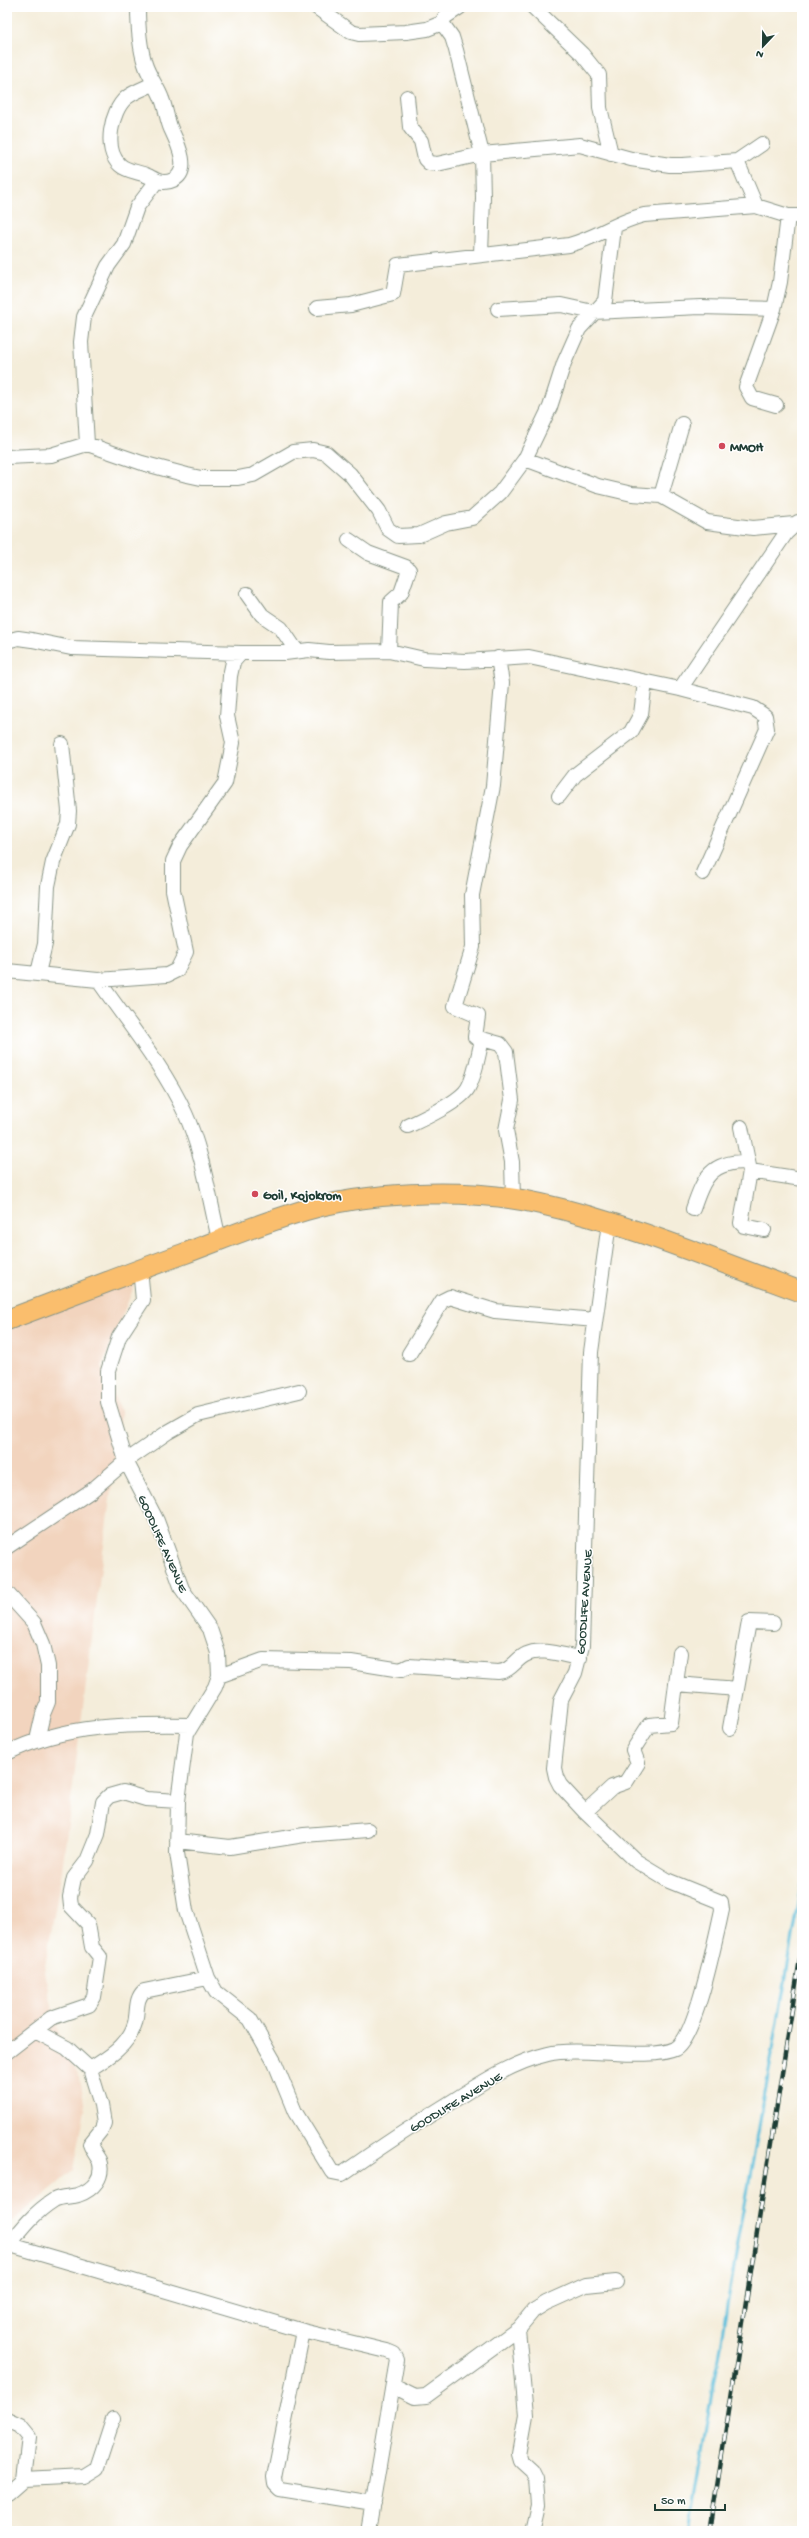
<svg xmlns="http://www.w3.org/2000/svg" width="809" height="2538" font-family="'Gochi Hand',sans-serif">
  <rect width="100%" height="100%" fill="#fff"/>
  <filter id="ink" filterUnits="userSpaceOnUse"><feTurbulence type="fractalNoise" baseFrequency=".025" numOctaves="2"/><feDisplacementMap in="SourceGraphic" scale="8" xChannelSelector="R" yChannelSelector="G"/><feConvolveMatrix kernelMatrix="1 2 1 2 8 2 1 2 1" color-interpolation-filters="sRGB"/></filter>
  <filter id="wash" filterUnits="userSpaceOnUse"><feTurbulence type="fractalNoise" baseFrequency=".012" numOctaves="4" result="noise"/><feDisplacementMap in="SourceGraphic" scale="16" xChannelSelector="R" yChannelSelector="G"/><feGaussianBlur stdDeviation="0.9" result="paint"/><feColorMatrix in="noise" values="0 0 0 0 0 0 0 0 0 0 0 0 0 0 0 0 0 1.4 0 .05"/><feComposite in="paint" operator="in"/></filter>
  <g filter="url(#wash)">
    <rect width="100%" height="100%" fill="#f4edda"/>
    <path fill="#f2d4be" d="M139 1274 102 1366 121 1413 62 1870 44 1972 63 2051 80 2078 85 2109 74 2170 7 2226V2331V1324Z"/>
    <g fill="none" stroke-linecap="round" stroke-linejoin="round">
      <path stroke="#5cbeda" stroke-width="3" d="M689 2531C723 2315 765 2100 802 1885"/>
    </g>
  </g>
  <g filter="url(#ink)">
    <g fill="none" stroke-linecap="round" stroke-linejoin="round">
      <defs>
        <path id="minor" d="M138 7C138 27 139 45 145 64 149 77 158 87 162 99 166 109 167 120 171 129 177 142 192 171 173 180 163 185 156 180 148 176 138 171 128 172 120 165 103 150 111 111 126 98 133 92 145 88 153 84
          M316 7 351 32 359 34 406 32 427 29 442 23 445 17 460 7
          M533 7 582 54 599 75 600 108 611 154
          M442 23 452 37 456 50 482 154 483 198 481 254
          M407 97 410 127 421 141 425 159 429 163 437 164 482 154 580 145 631 159 670 165H683L737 161 762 144
          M737 161 756 206
          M317 308 351 305 393 294 398 265 569 245C596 238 618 221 644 215L756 206 788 216H802
          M498 309 561 305 593 312 700 307 774 309
          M776 405 752 398 746 387 774 309 780 282 788 216
          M87 444 81 342 84 317 108 266 124 244 137 207 156 182
          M7 457 51 455 87 444 142 463 187 475 201 478H238L253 475 293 452 313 450 326 453 350 474 379 511 388 529 398 536 419 535 446 523 472 518 500 493 525 459 550 407 564 363 579 329 605 301 614 228
          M525 459 598 486 632 494 661 496 707 522 753 528 794 524
          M661 496 682 424
          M349 540 368 553 406 567 409 570 401 593 391 602 389 651
          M247 594 262 615 281 628 296 650
          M7 641 18 638 32 640 71 648 241 653H285L309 650 329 652 389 651 424 659 465 661 529 657 680 689 753 708 765 716 767 729 703 873
          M498 658 502 683 493 786 472 895 473 947 455 1006 478 1016 475 1037 500 1044 506 1052 512 1100 506 1130 512 1162 513 1199
          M680 689 786 533 798 522
          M559 796 575 775 631 732 641 714 645 682
          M7 971 98 980 167 975 177 970 186 952 173 890V861L180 846 225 783 233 743 227 716 230 676 233 662 241 653
          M38 973 45 944 48 886 53 862 68 824 69 811 62 744
          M98 980C127 1022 164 1067 185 1113 203 1152 209 1198 219 1239
          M408 1126C423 1119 460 1102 468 1088 476 1074 478 1055 482 1040
          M741 1127 750 1171 741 1223 744 1226 764 1230
          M750 1171 802 1179
          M693 1209C704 1177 711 1161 748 1162
          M140 1268 143 1300 119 1337 108 1371V1402L126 1461 157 1521 182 1589 210 1629 218 1653 219 1676 215 1687 187 1733 178 1801 177 1853 186 1911 208 1978 216 1992 250 2019 275 2063 295 2112 332 2172 342 2174C379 2148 417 2123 456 2099 484 2081 514 2062 548 2054 579 2046 649 2061 675 2049 696 2038 716 1936 722 1910L721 1902 669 1881 636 1861 585 1812 560 1785 556 1777 554 1768 561 1700 575 1673 582 1646 591 1352 609 1223
          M409 1354 442 1301 450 1297 495 1311 595 1320
          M7 1547 91 1491 126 1461 168 1432 198 1415 299 1391
          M7 1593 34 1623 43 1644 48 1666V1702L43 1714 37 1740
          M219 1676 263 1660 351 1662 401 1670 409 1666 498 1672C512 1671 515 1659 527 1654 541 1647 565 1656 580 1658
          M677 1684 737 1689
          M730 1728 749 1622 773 1623
          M7 1753C66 1724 127 1724 191 1725
          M585 1812 612 1787 626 1782 638 1763 633 1750 649 1725 671 1723 680 1653
          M177 1841 230 1847 304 1835 368 1830
          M7 2052 51 2018 89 2005 94 1997 100 1957 92 1947 88 1924 71 1906 70 1897 74 1878 87 1861 98 1834 103 1802 109 1796 123 1792 146 1799 178 1801
          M90 2069C108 2058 129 2045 135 2023 138 2011 135 1999 144 1991L208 1978
          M7 2244 303 2331 274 2477 275 2484 280 2489 373 2504
          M9 2245C23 2227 35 2212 54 2200 61 2196 71 2197 78 2195 93 2190 105 2177 99 2160 96 2155 92 2150 90 2144L102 2129 104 2123 101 2105 90 2069 67 2048 35 2031
          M518 2329 526 2415 519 2454 521 2461 532 2471 536 2479 538 2505 532 2531
          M303 2331 387 2351 394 2354 397 2360 368 2531
          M393 2386 415 2397 426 2396 518 2329 533 2311 546 2303 586 2285 616 2282
          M7 2420 20 2426 29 2437 24 2479
          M7 2494 24 2479 84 2476 97 2468 113 2419"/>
        <path id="highway" d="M7 1320C66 1298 124 1275 183 1254 226 1238 268 1220 313 1208 379 1191 474 1188 541 1204 630 1224 716 1261 802 1292"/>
      </defs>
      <use href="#minor" stroke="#8a9587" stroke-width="16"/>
      <use href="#highway" stroke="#8a9587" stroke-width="22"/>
      <use href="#minor" stroke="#fff" stroke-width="14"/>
      <use href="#highway" stroke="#fabe6d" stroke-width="20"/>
      <defs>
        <path id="rail" d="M710 2531 802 1946"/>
      </defs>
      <use href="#rail" stroke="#1f3d34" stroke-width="4.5"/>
      <use href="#rail" stroke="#fff" stroke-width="3" stroke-dasharray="9" stroke-linecap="butt"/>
    </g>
  </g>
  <g fill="#d1495b" stroke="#fff" stroke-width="1.5">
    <circle cx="722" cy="446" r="4"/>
    <circle cx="255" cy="1194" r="4"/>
  </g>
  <g text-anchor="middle" stroke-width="3" stroke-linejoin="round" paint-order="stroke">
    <g font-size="13" font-weight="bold" fill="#1f3d34" stroke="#fff" text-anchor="start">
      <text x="730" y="451">MMOH</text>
      <text x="263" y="1199">Goil, Kojokrom</text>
    </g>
    <g font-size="13" fill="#1f3d34" stroke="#fff">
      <text transform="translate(164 1543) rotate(66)" y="5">GOODLIFE AVENUE</text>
      <text transform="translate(583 1602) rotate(-86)" y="5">GOODLIFE AVENUE</text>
      <text transform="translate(455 2101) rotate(-31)" y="5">GOODLIFE AVENUE</text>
    </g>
  </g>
  <rect width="809" height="2538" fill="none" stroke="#fff" stroke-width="24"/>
  <g transform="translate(763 46) rotate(202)" stroke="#ffffff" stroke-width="3" paint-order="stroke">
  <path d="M0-3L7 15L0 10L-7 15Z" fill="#1f3d34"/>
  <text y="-6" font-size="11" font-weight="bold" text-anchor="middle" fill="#1f3d34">N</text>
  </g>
  <path d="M655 2504v6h70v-6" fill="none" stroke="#1f3d34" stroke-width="2"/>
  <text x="661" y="2504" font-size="12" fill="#1f3d34" stroke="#ffffff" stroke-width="3" paint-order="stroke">50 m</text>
</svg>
